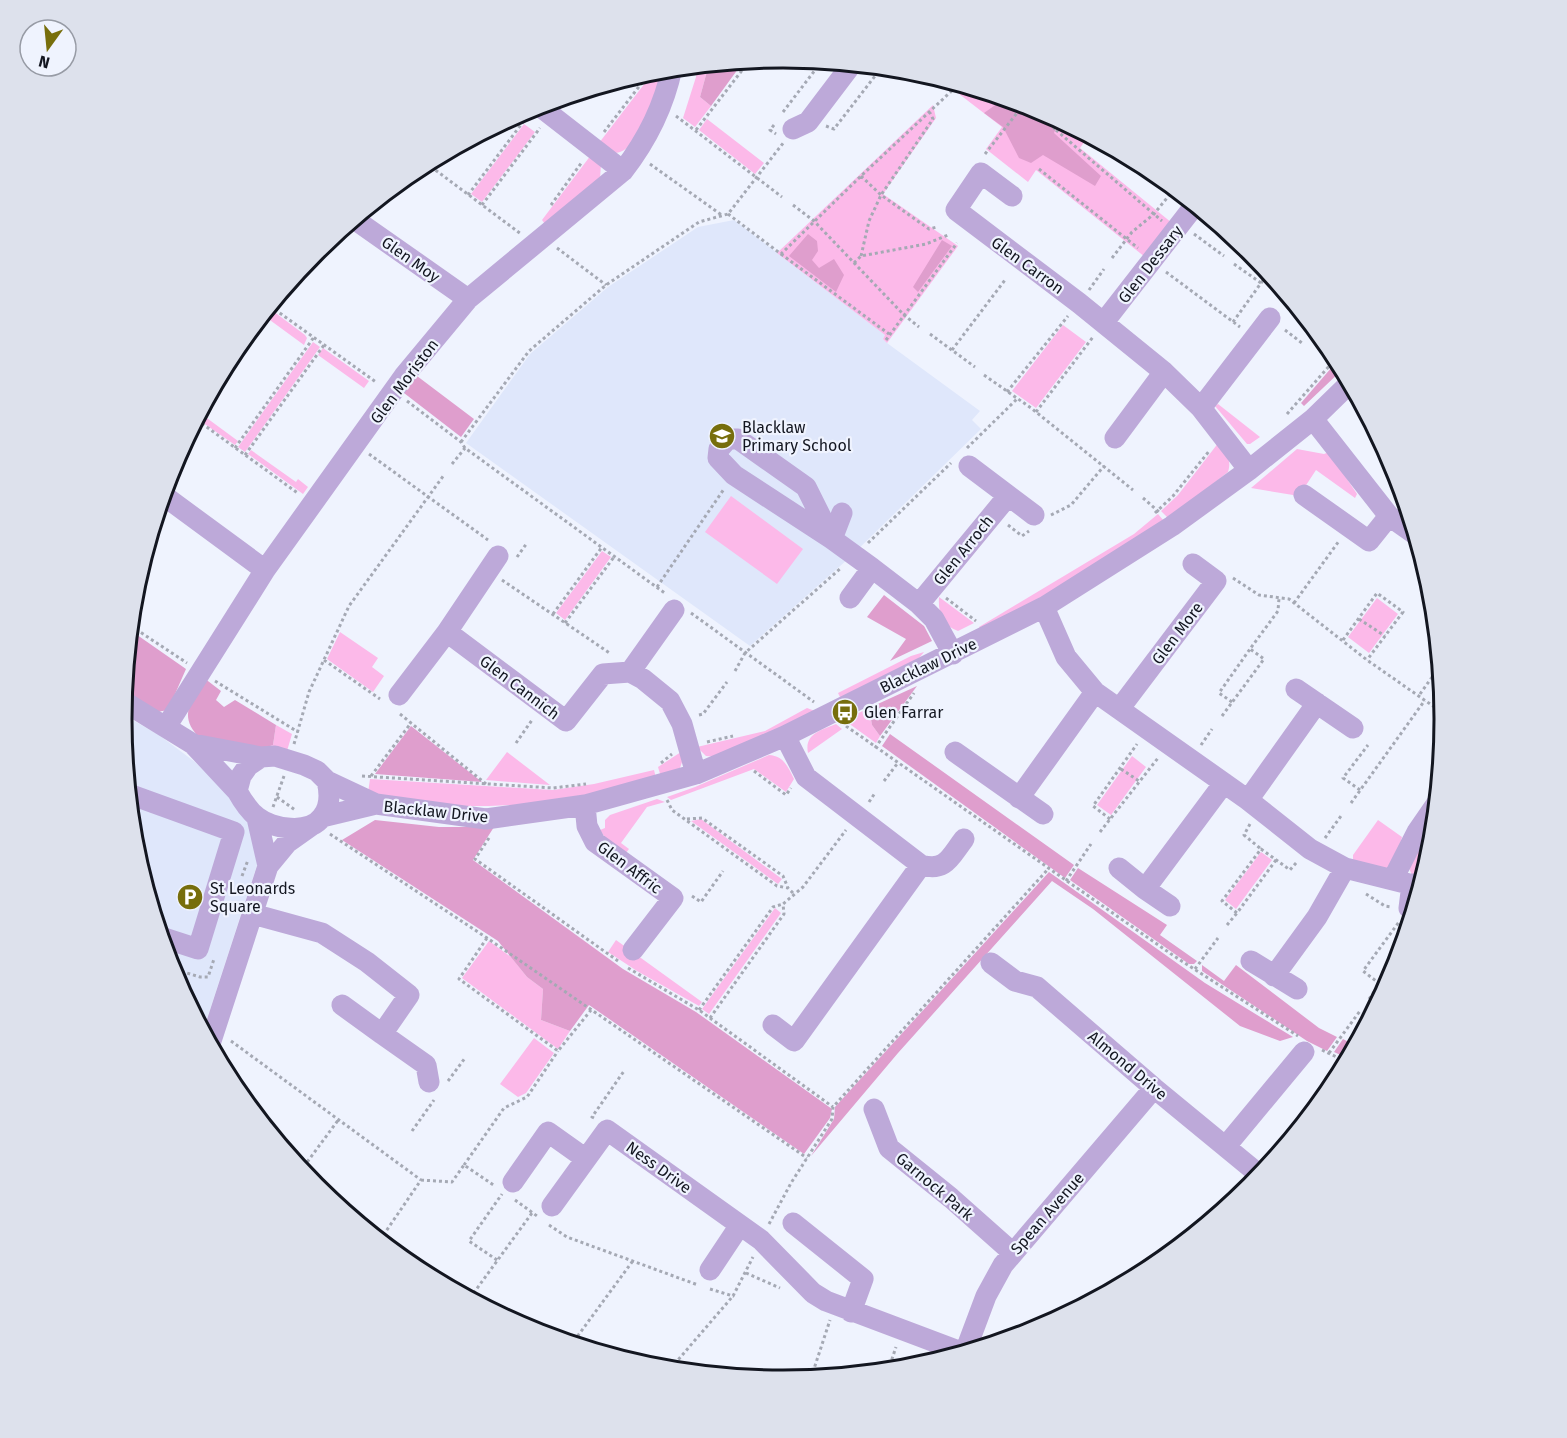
<svg xmlns="http://www.w3.org/2000/svg" width="1567" height="1438" font-family="'Fira Sans',sans-serif">
  <rect width="100%" height="100%" fill="#eff3fe"/>
  <path fill="#dfe7fb" d="M734 220 885 335 883 339 887 343 980 411 972 420 981 429 848 559 750 646 466 443 530 354 608 287 698 227Z
    M122 714 159 735 195 762 223 789 252 828 258 862 203 1031 172 972 134 848Z"/>
  <path fill="#fcb9e9" d="M709 64 700 97 711 106 695 127 683 118 696 77 698 65Z
    M663 69C658 87 639 147 620 152 613 155 605 147 599 143L655 70Z
    M955 83 1037 108 1089 135 1080 148 1172 223 1145 257 1036 170 1028 182 986 149 1002 127 950 87Z
    M933 105 936 118 883 194 958 246 887 343 883 339 885 335 777 253Z
    M707 119 764 163 755 174 699 130Z
    M524 124 535 132 482 202 471 194Z
    M591 155 601 164 600 179 545 224 542 220Z
    M269 308 305 335 307 338 304 345 263 315Z
    M1063 325 1086 342 1036 408 1012 391Z
    M313 342 320 347 245 452 238 447Z
    M323 348 369 381 364 388 318 355Z
    M1218 404 1260 437 1250 444H1247L1215 406Z
    M200 413 238 441 235 445 199 420 198 418Z
    M1219 442C1226 452 1232 460 1228 472L1169 519 1161 511 1178 495Z
    M1297 449 1324 454 1329 452 1357 494 1355 498 1316 470 1297 499 1293 495 1251 488Z
    M251 450 296 482 298 479 308 487 303 494 248 454Z
    M731 496 803 549 777 584 705 532Z
    M1158 514 1164 521 1082 575 981 630 979 627 1134 534Z
    M602 551 611 557 565 620 556 613Z
    M939 597 974 623 958 631C942 625 938 613 939 597Z
    M1377 598 1398 614 1369 653 1348 637Z
    M340 632 378 658 372 667 384 676 373 692 327 659Z
    M924 652 915 663 841 699 838 693 911 656Z
    M807 708 815 711 718 757 706 756 697 747 765 731Z
    M869 708 872 725 880 736 876 743 844 720Z
    M836 724 842 729 808 753C804 734 821 730 836 724Z
    M276 725 292 734 287 751 262 749 273 745Z
    M507 752 550 785 486 780Z
    M681 752 682 762 680 768 661 777 658 767Z
    M769 755C784 756 788 767 794 779L786 792 754 769 671 800 667 797 695 787Z
    M1132 756 1146 767 1111 815 1097 805Z
    M654 770 656 778 584 797 536 804 489 806H440L368 793 370 779 553 790 594 784Z
    M657 799 665 802 647 807 621 843 629 849 625 854 607 841 600 830 605 828V820L610 815Z
    M701 819 782 879 778 884 691 821Z
    M1378 820 1402 837 1396 860 1386 870 1353 862V855Z
    M1426 844 1433 848 1423 882 1413 878 1409 868 1419 845Z
    M1261 852 1272 860 1236 909 1225 900Z
    M775 908 781 913 709 1014 702 1009Z
    M616 940 702 1002 699 1006 637 971 608 952Z
    M489 941 511 957 527 977 543 989 541 1020 570 1031 558 1049 462 978Z
    M534 1038 554 1053 526 1093 518 1097 500 1084Z"/>
  <path fill="#df9ecd" d="M729 62 738 69 711 106 700 97 709 64Z
    M1005 98 1037 108 1059 119 1054 133 1101 176 1095 186 1043 155 1031 163 1019 158 1003 127 984 113Z
    M808 234 817 241 818 251 812 260 819 268 834 259 844 275 836 292 789 256Z
    M942 240 952 246 918 292 913 287Z
    M1335 354 1343 369 1304 406 1301 403 1332 367Z
    M417 376 474 419 461 437 404 393Z
    M884 595 924 626 932 641 890 661 906 639 867 617Z
    M130 630 186 669 168 710 157 712 124 690Z
    M204 678 221 691 216 700 224 707 235 700 276 725 273 745 262 749 201 739C177 717 191 701 204 678Z
    M917 686 880 736 872 725 869 708Z
    M411 726 482 782 375 774Z
    M890 734 1074 865 1065 878 882 746Z
    M375 820 439 827H494L473 860 623 969 696 1012 832 1109 830 1118 804 1154 589 1005 570 1031 541 1020 543 989 527 977 498 941 342 840Z
    M1078 868 1167 925 1160 935 1197 961 1194 964H1189L1070 880Z
    M1049 872 1205 983 1293 1037 1280 1041 1240 1026 1093 909 1052 881 898 1053 811 1156 834 1119 835 1107Z
    M1202 965 1224 981 1236 965 1319 1028 1337 1037 1327 1051 1307 1041 1202 971Z
    M1343 1039 1356 1046 1349 1059 1334 1052Z"/>
  <g fill="none" stroke-linecap="round" stroke-linejoin="round">
    <path stroke="#a5a9b4" stroke-width="3" stroke-dasharray="3 3" stroke-linecap="butt" d="M734 62 743 69
      M636 75 643 81
      M1032 106 1056 130 1064 122
      M783 112 822 61
      M676 116 782 197
      M774 125 770 130 776 134
      M826 126 834 129 882 67
      M696 130 750 60
      M1056 130 1162 221
      M604 132 651 71
      M985 154 1024 104
      M426 163 521 234
      M650 164 723 216
      M1039 169 1138 248
      M861 176 881 195 929 229 937 227
      M468 195 526 118
      M482 205 540 128
      M551 205 582 162
      M793 205 814 221 904 315 919 327
      M728 214 781 254 861 176 959 84
      M1194 234 1224 256
      M557 248 606 285
      M781 254 889 334
      M861 256 869 221 881 195 933 119 930 113
      M1112 258 1132 232 1154 214 1175 188
      M854 263 861 256 926 244 948 235
      M1234 264 1261 283
      M1166 272 1240 327
      M1089 290 1104 269
      M270 306 376 382
      M1233 322 1269 272
      M1285 330 1302 343
      M930 334 975 367
      M886 340 957 243
      M952 350 1005 280
      M984 375 1031 408 1133 490
      M1007 392 1068 316
      M407 401 461 442 465 448 666 594
      M1036 412 1093 337
      M1287 414 1330 365 1334 351
      M197 420 299 494
      M461 442 529 351 606 285 699 222 728 214 784 142
      M235 448 314 337
      M967 448 1018 398
      M369 454 488 540
      M245 455 324 345
      M452 464 465 448
      M1143 498 1159 512
      M1155 513 1173 496 1210 450
      M1051 515 1071 505 1104 466
      M1008 525 1022 536 1029 531
      M868 543 951 463
      M517 557 527 543
      M1233 578 1259 595 1289 599 1367 660 1443 713
      M502 580 611 654
      M657 587 724 489
      M946 598 976 621
      M1294 603 1339 541
      M691 613 814 702
      M553 614 602 547
      M1359 619 1385 636
      M565 623 614 557
      M131 626 187 663
      M1343 640 1377 593 1403 612 1367 660
      M324 660 380 699
      M735 671 745 653 841 568
      M215 681 298 732
      M1420 694 1440 666
      M1232 702 1219 693 1250 649
      M400 714 486 784
      M699 715 703 714 727 682
      M1222 716 1264 659 1250 649 1278 611 1279 598
      M846 726 1174 956 1298 1036
      M123 731 128 723
      M707 742 733 736
      M516 743 532 720
      M294 744 309 692 349 606 444 475
      M1201 745 1212 729
      M875 748 914 693
      M661 763 672 754
      M1121 769 1139 781
      M754 771 786 795 791 788
      M362 776 553 788 586 784
      M371 776 411 723
      M884 781 897 764
      M1360 790 1343 778 1368 745
      M277 797 295 810
      M667 800 672 810 777 886 788 888 794 894
      M869 802 875 793
      M1351 803 1425 700
      M273 807 284 776
      M687 819 702 818 783 876 788 888
      M1110 819 1093 806 1137 744
      M1250 824 1244 835 1261 849
      M1100 832 1158 758
      M330 834 487 938 807 1158
      M489 838 475 859 618 961
      M1325 838 1341 816
      M1276 860 1237 913 1222 901 1261 849 1290 870 1297 862
      M242 876 248 860
      M1066 881 1091 844
      M1366 894 1385 906 1392 907
      M692 896 701 902 723 871
      M1227 925 1237 913
      M487 938 459 979 558 1051 591 1010
      M170 968 200 977H208L214 959
      M628 968 699 1010 833 1107
      M1195 969 1218 938
      M1380 984 1363 971 1399 922
      M1369 999 1400 955
      M699 1010 773 907 783 904
      M710 1018 784 914 783 904 803 887 846 830
      M231 1041 421 1180
      M1322 1050 1347 1062
      M1329 1053 1360 1011
      M448 1081 465 1058
      M594 1118 592 1117 624 1071
      M412 1131 434 1100
      M464 1165 504 1108 527 1097 558 1051
      M299 1168 302 1169 339 1119
      M421 1180 452 1182 464 1165 495 1186
      M515 1200 537 1216
      M769 1224 791 1183 832 1119 833 1107 1049 868
      M549 1225 567 1237 698 1285
      M380 1240 421 1180
      M497 1260 469 1241 502 1194
      M746 1273 780 1288
      M710 1289 733 1296 753 1257
      M470 1298 532 1213
      M574 1341 632 1262
      M681 1371 678 1360 733 1296
      M888 1371 896 1347
      M811 1378 830 1320"/>
    <path stroke="#bda9d9" stroke-width="21" d="M538 105 623 171
      M793 129 808 122 852 64
      M1012 196 981 173 956 210 1079 303 1164 372 1201 408 1249 470
      M354 219 468 299
      M1104 322 1195 205
      M1201 408 1270 318
      M1313 419 1389 516 1416 535
      M1115 438 1164 372
      M969 466 1034 515
      M163 495 265 570
      M1304 495 1369 541 1389 516
      M832 539 806 487 738 439H728L719 449 718 458 734 475 832 539 872 568
      M832 539 842 513
      M850 598 872 568 919 604 934 619 953 654
      M919 604 1008 496
      M1044 607 1066 657 1095 692 1248 800 1310 849 1345 868 1421 887
      M447 632 566 721 603 674 630 672 643 679 670 701 682 724 696 774
      M630 672 674 610
      M1296 689 1353 728
      M399 695 447 632 498 556
      M123 701 193 744 237 791
      M1120 708 1216 581 1193 564
      M166 727 265 570 404 376 468 299 623 171C647 140 664 106 672 68
      M785 736 806 777 921 865C946 872 950 857 964 839
      M193 744 261 757
      M955 752 1043 814
      M327 781C330 793 331 806 322 817 309 835 272 829 257 817 248 810 242 800 237 791L241 776 248 766 261 757 275 756 304 765 317 771 327 781 376 804 486 819 585 805 696 774 785 736 1044 607 1172 526 1249 470 1313 419 1351 382
      M129 794 234 832 198 949 161 937
      M1019 798 1095 692
      M1248 800 1317 703
      M585 805 587 826 595 842 673 898 633 950
      M322 817 376 804
      M257 818 268 866
      M1119 868 1145 889 1170 906
      M1393 879 1417 832 1437 803
      M1412 884 1409 908 1414 912
      M1145 889 1224 783
      M253 914 322 933 367 962 409 995 382 1034 426 1065 429 1082
      M1251 961 1297 989
      M991 963 1015 981 1037 987 1154 1088 1261 1176
      M1274 976 1317 917 1345 868
      M342 1005 382 1034
      M773 1025 794 1041 921 865
      M210 1044 268 866 287 843 311 826
      M874 1109 889 1148 951 1198 1013 1253
      M1226 1146 1304 1052
      M513 1182 548 1132 586 1159
      M552 1206 607 1130 761 1240 813 1293 826 1301 964 1353
      M793 1223 863 1279 851 1312
      M710 1270 740 1225
      M965 1352 986 1296 1003 1265 1154 1088"/>
  </g>
  <defs>
    <symbol id="school-disc" viewBox="-11 -11 22 22"><circle r="9.5" fill="#776e0c" stroke="#eff3fe"/><path d="M0-5L7-2L0 1L-7-2ZM-4 1L0 2.5L4 1V4Q0 6-4 4Z" fill="#fff"/></symbol>
    <symbol id="bus-disc" viewBox="-11 -11 22 22"><circle r="9.5" fill="#776e0c" stroke="#eff3fe"/><path d="M-5-6H5V4H4V6H2V4H-2V6H-4V4H-5ZM-3.5-4V0h7V-4ZM-3.5 1.2v1.5H-2V1.2ZM2 1.2v1.5H3.5V1.2Z" fill="#fff"/></symbol>
    <symbol id="parking-disc" viewBox="-11 -11 22 22"><circle r="9.5" fill="#776e0c" stroke="#eff3fe"/><path d="M-3.5-5.5H1a3.5 3.5 0 0 1 0 7H-1V5.5H-3.5ZM-1-3.4V-.6H.8a1.4 1.4 0 0 0 0-2.8Z" fill="#fff"/></symbol>
  </defs>
  <g fill-rule="evenodd">
    <use href="#school-disc" x="707" y="421" width="30" height="30"/>
    <use href="#bus-disc" x="830" y="697" width="30" height="30"/>
    <use href="#parking-disc" x="175" y="882" width="30" height="30"/>
  </g>
  <g text-anchor="middle" stroke-width="4.5" stroke-linejoin="round" paint-order="stroke">
    <g font-size="16" fill="#131620" stroke="#eff3fe">
      <text transform="translate(411 259) rotate(35)" y="6">Glen Moy</text>
      <text transform="translate(1150 264) rotate(-52)" y="6">Glen Dessary</text>
      <text transform="translate(1028 265) rotate(36)" y="6">Glen Carron</text>
      <text transform="translate(404 381) rotate(-53)" y="6">Glen Moriston</text>
      <text transform="translate(963 550) rotate(-51)" y="6">Glen Arroch</text>
      <text transform="translate(1177 633) rotate(-53)" y="6">Glen More</text>
      <text transform="translate(928 665) rotate(-26)" y="6">Blacklaw Drive</text>
      <text transform="translate(520 687) rotate(37)" y="6">Glen Cannich</text>
      <text transform="translate(436 811) rotate(6)" y="6">Blacklaw Drive</text>
      <text transform="translate(630 867) rotate(37)" y="6">Glen Affric</text>
      <text transform="translate(1128 1065) rotate(40)" y="6">Almond Drive</text>
      <text transform="translate(659 1167) rotate(36)" y="6">Ness Drive</text>
      <text transform="translate(935 1186) rotate(40)" y="6">Garnock Park</text>
      <text transform="translate(1047 1213) rotate(-49)" y="6">Spean Avenue</text>
    </g>
    <g font-size="16" fill="#131620" stroke="#eff3fe" text-anchor="start">
      <text x="742" y="433">Blacklaw<tspan x="742" dy="18">Primary School</tspan></text>
      <text x="864" y="718">Glen Farrar</text>
      <text x="210" y="894">St Leonards<tspan x="210" dy="18">Square</tspan></text>
    </g>
  </g>
  <path d="M0 0H1567V1438H0ZM132 719a651 651 0 1 1 1302 0a651 651 0 1 1-1302 0Z" fill="#dde1ec" fill-rule="evenodd"/>
  <path fill="none" stroke="#131620" stroke-width="3" d="M132 719a651 651 0 1 1 1302 0a651 651 0 1 1-1302 0Z"/>
  <g transform="translate(48 48) rotate(195)"><circle r="28" fill="#eff3fe" stroke="#979ba5" stroke-width="1.5"/>
  <path d="M0-4.5L10 22L0 15L-10 22Z" fill="#776e0c"/>
  <text y="-9" font-size="16" font-weight="bold" text-anchor="middle" fill="#131620">N</text>
  </g>
</svg>
